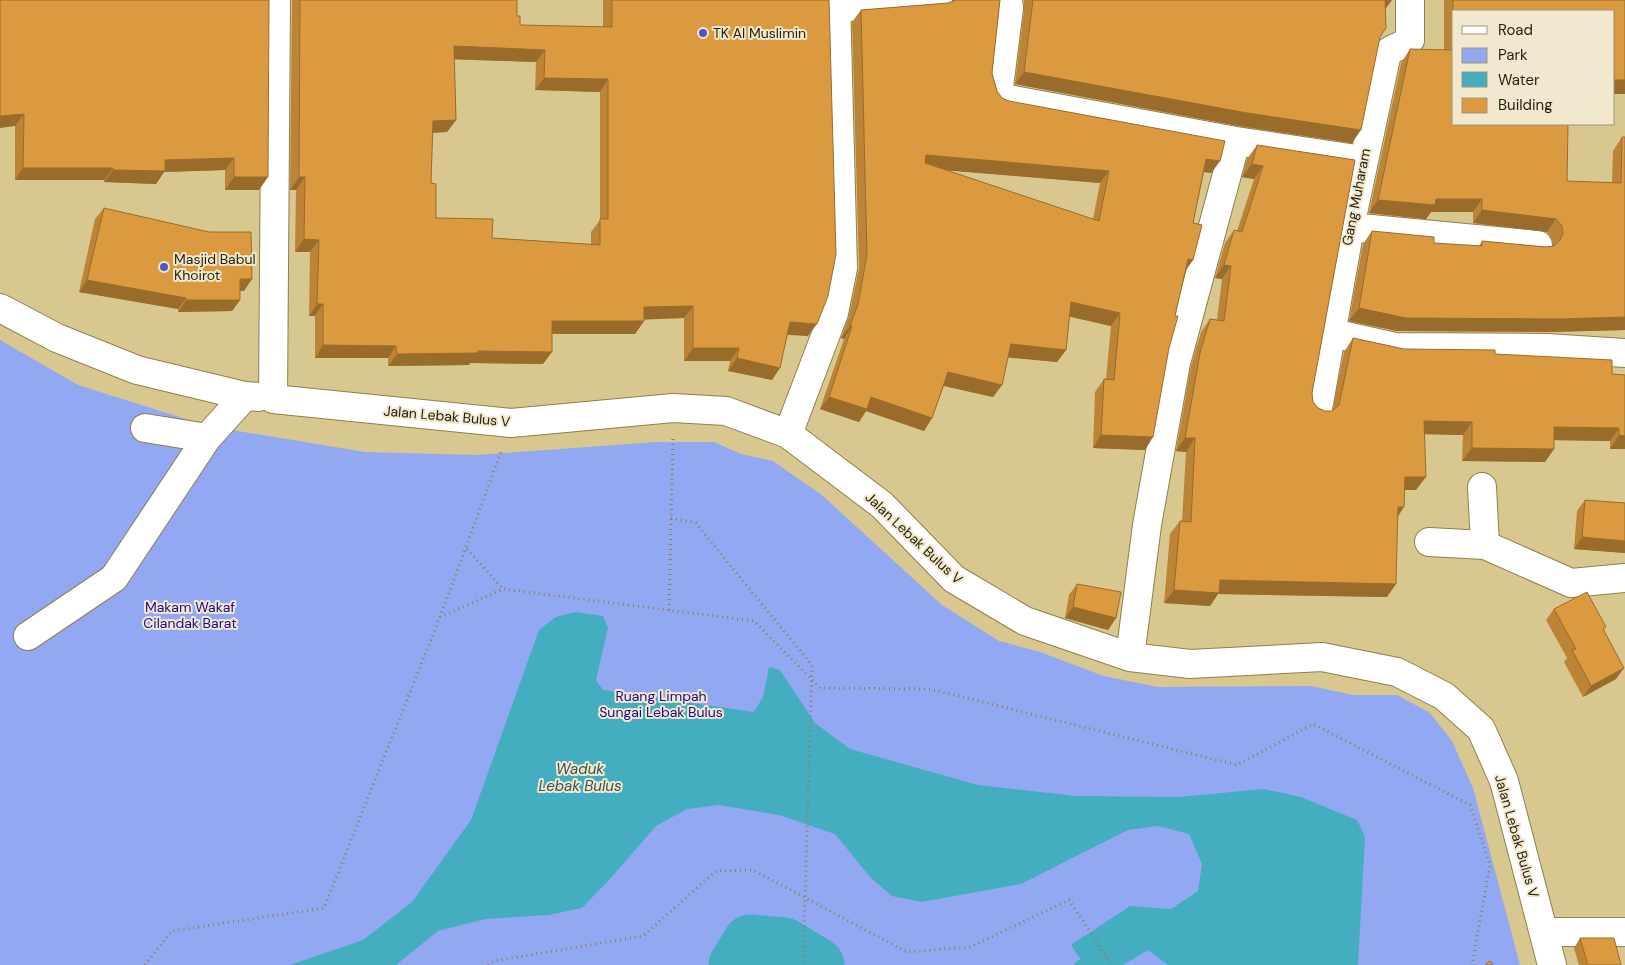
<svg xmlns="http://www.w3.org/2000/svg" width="1625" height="965" font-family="'DM Sans',sans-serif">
  <rect width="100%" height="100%" fill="#d9c790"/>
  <path fill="#93a8f3" d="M0 340 78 385 208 426 365 452 476 455 656 442H714L741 454 773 461 823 496 942 605 999 641 1040 652 1104 676 1158 687 1311 686 1353 695H1397L1430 713 1452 741 1473 788 1520 965H0Z"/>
  <path fill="#45adc0" d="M575 612 603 616 608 628 596 680 603 690 754 712 763 697 769 667 780 670 815 723 850 749 978 785 1076 796 1178 797 1264 789 1301 797 1357 820 1365 837 1358 965H1168L1148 950 1123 965H1085L1071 945 1130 906 1171 909 1198 891 1202 864 1189 834 1158 826 1128 830 1021 884 922 902 892 896 871 878 835 834 779 815 719 805 687 809 656 826 609 880 582 908 549 915 486 919 438 931 396 965H290L363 940 412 902 471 820 539 630 556 617Z"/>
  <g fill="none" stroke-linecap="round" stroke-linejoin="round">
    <path stroke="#45adc0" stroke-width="9" d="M1079 965 1084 962"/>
    <path stroke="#45adc0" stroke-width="55" d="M736 965 750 942 784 945 817 965"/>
    <defs>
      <path id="minor" d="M276 0 273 399 511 423 673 408 726 411 788 434 882 505 954 579 1025 621 1130 657 1190 664 1322 657 1397 672 1444 696 1481 729 1504 781 1552 965
        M1008 0 1009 8 999 87 1003 98 1236 141 1363 160
        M836 8 938 0
        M1350 227 1538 245
        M0 308 57 338 137 370 245 396 259 397
        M1332 333 1395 347 1547 348 1625 353
        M1318 409 1350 227 1387 53C1394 46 1403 47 1410 40V0
        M145 428 207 438
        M788 434 834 313 843 268 836 0
        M1482 487 1485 545
        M1429 542 1485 545 1571 583 1625 578
        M28 636 114 578 207 438 245 396
        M1130 657 1147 525 1176 363 1236 141
        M1544 932H1625"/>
    </defs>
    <use href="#minor" stroke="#907f4b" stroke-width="30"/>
    <path stroke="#8d8057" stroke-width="3" stroke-dasharray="1 4" stroke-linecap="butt" d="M671 518 696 523 733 569
      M467 549 503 589
      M669 610 673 436
      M440 617 503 589 754 621 820 688 930 689 1237 765 1313 724 1470 805 1490 865 1472 965
      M145 965 172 931 324 908 440 617 501 452
      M488 965 494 961 643 936 716 871 753 870 907 952 970 947 1069 900 1112 965"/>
    <use href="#minor" stroke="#fff" stroke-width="28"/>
    <path stroke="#8d8057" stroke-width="3" stroke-dasharray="1 4" stroke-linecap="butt" d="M733 569 812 665 803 965"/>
  </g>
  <path fill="#bc8436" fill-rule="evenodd" d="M0 0H269L259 190H225V170L164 172 156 184 104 182V180H15V126Z
    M292 0H517V16L520 25 603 27V0H829L808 336 788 335 772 380 728 371 730 361H684V318L644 319V321L635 334H552L543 364 470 363 469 365 388 366V358H315V316H309L310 252H295L296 190H290ZM454 59 536 62 535 90 600 92V220L591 232V244L492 238 436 218 431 183 432 133 447 132 456 120Z
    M953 0H1000L992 73 997 91 1002 98 1009 101 1220 161 1211 173 1204 172 1193 223V260L1185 272 1175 316 1169 348 1145 450 1093 448 1095 392 1104 379H1106L1111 326 1069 316 1066 350 1057 362 1008 357 1002 385 993 397 944 386 932 418 924 431 866 411 859 422 820 409 844 339 841 338 849 316 859 268 852 22 861 10 948 3 953 1ZM945 170 1100 183 1093 219Z
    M1024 0H1392L1385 9 1380 37 1352 143 1239 126 1015 84 1024 10Z
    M1444 0H1625V94H1614V11H1454L1567 181 1612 183 1613 151 1622 137H1625V330L1549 332 1397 331 1349 321 1363 244 1372 231 1434 243 1479 246 1482 241 1546 247 1553 246 1552 239 1547 232 1473 223V212H1431L1426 219 1369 213 1401 63 1410 49 1444 50Z
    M1257 145 1355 160 1312 393 1313 402 1318 408 1325 411H1332L1344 352 1353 338 1404 349 1495 354 1612 374 1625 375V449H1610V441L1554 440V449L1545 462 1462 461 1463 435 1425 434 1416 490H1404L1398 516 1387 597 1218 594 1210 606 1164 603 1170 534 1180 521H1182L1186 452 1176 451 1191 366 1201 332 1210 319 1217 320 1222 279 1215 278 1225 243 1234 230 1237 231 1254 179 1242 177 1247 159Z
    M104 208 244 291H240V300L232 311 178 312V309L79 292 95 219Z
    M1585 500 1625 503V553L1574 549 1577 511Z
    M1077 584 1116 618 1108 630 1065 618 1069 595Z
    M1554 609 1604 630 1616 679 1583 697 1564 662 1567 658 1546 620Z
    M1580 938 1621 965H1579L1574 948Z"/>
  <path fill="#996c2c" d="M1384 0H1392L1384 11Z
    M454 46 545 50 536 62 445 59Z
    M1024 72 1361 130 1352 143 1239 126 1015 84Z
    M544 78 608 79 600 92 535 90Z
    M1614 80H1625V94H1614Z
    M24 114 15 126 0 128V116Z
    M456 120 447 132 424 133 433 121Z
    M926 155 1109 171 1100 183 918 168Z
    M234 158 225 170 164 172 156 184 104 182 113 170 165 160Z
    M1206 159 1220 161 1211 173 1198 171Z
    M1252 164 1263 166 1254 179 1242 177Z
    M23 168H113L104 180H15Z
    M234 177H268L259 190H225Z
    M299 177H305L296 190H290Z
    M1436 199H1482L1473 212H1431L1426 219 1369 213 1378 200Z
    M1482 210 1556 219 1547 232 1473 223Z
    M304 239 319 240 310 252H295Z
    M1188 259 1193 260 1184 272Z
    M1224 265 1231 266 1222 279 1215 278Z
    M240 279H252L244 291H232Z
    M87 280 186 298 178 309 79 292Z
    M186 300H240L232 311 178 312Z
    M1071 302 1120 313 1111 326 1062 315Z
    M317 304H323L315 316H309Z
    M693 306 684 318 635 320 644 307Z
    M1359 308 1625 317V330L1549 332 1397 331 1349 321Z
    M552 321H644L635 334H544Z
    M790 322 817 324 808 336 782 334Z
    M850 326H852L844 339 841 338Z
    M1011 344 1066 350 1057 362 1003 357Z
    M323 345 396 346 388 358H315Z
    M693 348H739L730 361H684Z
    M478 351 552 352 543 364 470 363 469 365 388 366 397 354Z
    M737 358 780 368 772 380 728 371Z
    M948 372 1002 385 993 397 940 385Z
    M829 397H871L932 418 924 431 866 411 859 422 820 409Z
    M1424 421 1472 422 1463 435 1415 434Z
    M1554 427 1619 428 1610 441 1545 440Z
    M1101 435 1153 437 1145 450 1093 448Z
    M1619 435 1625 436V449H1610Z
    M1185 438H1195L1186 452 1176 451Z
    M1472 448 1554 449 1545 462 1462 461Z
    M1405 477H1426L1416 490H1395Z
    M1398 507H1404L1395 521Z
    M1582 537 1625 541V553L1574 549Z
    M1220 580 1396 584 1387 597 1218 594 1210 606 1164 603 1174 590Z
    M1073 607 1116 618 1108 630 1065 618Z
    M1624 668 1616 679 1583 697 1591 686Z"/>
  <path fill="#db9a3f" stroke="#996c2c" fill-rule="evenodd" d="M0 0H269L268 177H234V158L165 160V171L113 170V168H23L24 114 0 116Z
    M300 0H517V16H520V25L612 27V0H829L836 254 828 296 817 324 790 322 780 368 737 358 739 348H693V306L644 307V321H552V352L478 351V353L397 354 396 346 323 345V304H317L319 240 304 239 305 177H299ZM454 46 545 50 544 78 608 79V219H600V245L492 238 493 219 436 218V184L431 183 433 121 456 120Z
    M956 0H1000L992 73 997 91 1002 98 1009 101 1225 141 1220 161 1206 159 1193 223 1202 225 1193 260 1188 259 1175 316H1178L1169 348 1153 437 1101 435 1104 379 1114 380 1120 313 1071 302 1066 350 1011 344 1002 385 948 372 932 418 871 397 867 409 829 397 852 326H850L858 304 867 255 861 10 948 3ZM926 155 1109 171 1099 221 925 163Z
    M1033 0H1385L1386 28 1380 37 1361 130 1247 113 1024 72Z
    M1453 0H1625V80H1614V11H1454V124H1568L1567 181 1621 183 1622 137H1625V317L1559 319 1406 318 1359 308 1372 231 1434 237V243L1482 246V241L1546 247 1554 246 1560 240 1563 234 1562 226 1556 219 1482 210V199H1436L1435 205 1378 200 1410 49 1453 50Z
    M1257 145 1355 160 1312 393 1313 402 1318 408 1325 411H1332L1339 405 1353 338 1404 349 1495 350V354L1612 360V374L1625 375V436L1619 435V428L1554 427V449L1472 448V422L1424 421 1426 477H1405L1404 507H1398L1396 584 1220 580 1219 593 1174 590 1180 521 1191 522 1195 438H1185L1200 353 1210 319 1224 321 1231 266 1224 265 1234 230 1242 232 1263 166 1252 164Z
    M104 208 209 232H251L252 279H240V300H186V298L87 280Z
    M1585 500 1625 503V541L1582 537Z
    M1077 584 1121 592 1116 618 1073 607Z
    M1587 592 1606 627 1603 629 1624 668 1591 686 1572 650 1576 649 1554 609Z
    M1580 938H1614L1621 965H1588Z
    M1490 961 1493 965H1485Z"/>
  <g fill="#4659cd" stroke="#f1e8cd" stroke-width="2">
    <circle cx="703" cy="33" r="5"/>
    <circle cx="164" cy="267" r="5"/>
  </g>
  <g text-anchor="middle" stroke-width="4" stroke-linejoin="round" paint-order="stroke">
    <g font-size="14" fill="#241e08" stroke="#f1e8cd" text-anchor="start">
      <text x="713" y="38">TK Al Muslimin</text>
      <text x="174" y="264">Masjid Babul<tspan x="174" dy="16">Khoirot</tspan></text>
    </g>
    <g font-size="14" fill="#241e08" stroke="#f1e8cd">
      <text transform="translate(1356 197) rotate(-79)" y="5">Gang Muharam</text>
      <text transform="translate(447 416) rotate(5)" y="5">Jalan Lebak Bulus V</text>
      <text transform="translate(914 538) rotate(43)" y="5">Jalan Lebak Bulus V</text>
      <text transform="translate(1517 836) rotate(74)" y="5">Jalan Lebak Bulus V</text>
    </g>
    <g font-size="14" fill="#1c0990" stroke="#f1e8cd">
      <text x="190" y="612">Makam Wakaf<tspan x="190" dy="16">Cilandak Barat</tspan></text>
      <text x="661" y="701">Ruang Limpah<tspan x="661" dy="16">Sungai Lebak Bulus</tspan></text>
    </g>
    <g font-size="15" font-style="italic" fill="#315157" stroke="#f1e8cd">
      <text x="580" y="774">Waduk<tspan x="580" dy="17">Lebak Bulus</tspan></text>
    </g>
  </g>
  <rect x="1452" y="10" width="162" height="115" fill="#f1e8cd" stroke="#9f977e"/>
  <rect x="1462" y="26" width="25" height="8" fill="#ffffff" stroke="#9f977e"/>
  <text x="1498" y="35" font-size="15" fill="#241e08">Road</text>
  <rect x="1462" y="48" width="25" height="15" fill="#93a8f3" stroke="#9f977e"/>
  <text x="1498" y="60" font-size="15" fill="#241e08">Park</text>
  <rect x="1462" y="72" width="25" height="15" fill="#45adc0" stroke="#9f977e"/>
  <text x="1498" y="85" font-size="15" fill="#241e08">Water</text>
  <rect x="1462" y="98" width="25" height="15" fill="#db9a3f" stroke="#9f977e"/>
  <text x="1498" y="110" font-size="15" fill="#241e08">Building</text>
</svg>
